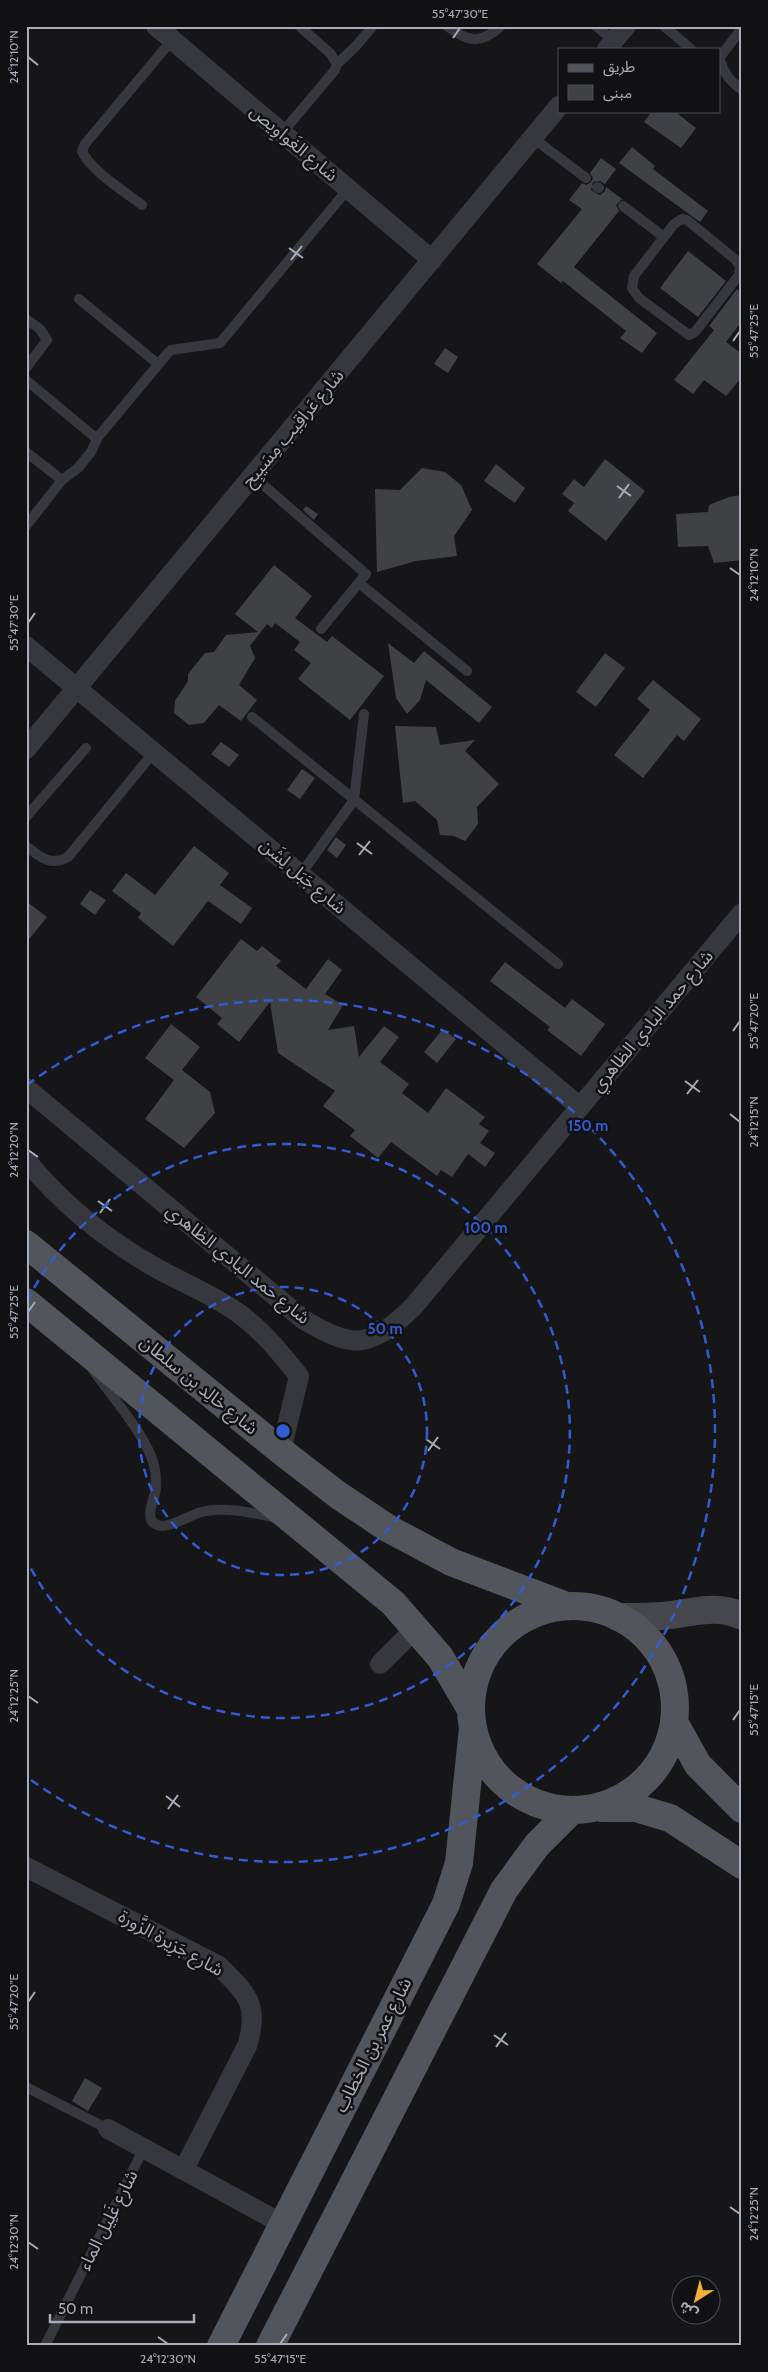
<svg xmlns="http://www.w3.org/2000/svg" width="768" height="2372" font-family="Cabin,'Noto Sans Arabic',sans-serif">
  <rect width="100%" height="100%" fill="#161618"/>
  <path fill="#404145" d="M652 111H674L696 128 681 148 644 122Z
    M632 147 655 166 653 169 708 211 700 222 619 163Z
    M601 158 616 169 605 184 600 181 593 182 591 190 600 195 605 191 606 187 622 199 616 205 619 211 574 267 657 333 642 353 620 338 626 331 563 281 561 283 537 264 582 209 569 200 582 183 586 185 591 182 593 178 590 173Z
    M688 251 726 281 698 317 660 288Z
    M737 289 742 293V321L726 342 742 354V377L726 396 704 380 693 394 674 380 714 330 709 326Z
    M445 348 458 357 448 373 434 364Z
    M605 459 645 491 606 541 568 511 574 503 562 494 574 479 584 487Z
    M496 464 525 488 515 503 484 481Z
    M422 468 445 472 461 485 472 510 454 536 457 556 416 561 377 572 375 489 400 490Z
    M742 495V560L714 563 708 546 678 547 676 514 708 512 709 505 729 497Z
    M306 506 318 514 314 520 303 510Z
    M274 565 312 596 295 618 327 642 332 636 384 676 350 720 298 679 311 663 294 650 300 642 275 623 272 628 267 624 250 646 255 658 239 685 257 700 241 721 219 705 204 723 189 725 174 713 175 701 188 681V674L205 653 214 652 226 635 258 632 235 614Z
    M388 643 414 663 424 651 492 707 479 723 426 680 420 700 407 714 396 698Z
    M605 653 625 668 596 707 576 692Z
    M653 680 701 719 684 741 677 735 643 778 614 755 650 710 637 699Z
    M395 726 436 727 440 745 475 740 465 751 499 784 477 807 478 824 465 841 454 836 440 835 437 820 415 801 403 803Z
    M221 742 239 755 229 767 211 754Z
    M302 769 315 778 300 799 287 790Z
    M336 837 346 845 337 858 327 850Z
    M194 846 229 873 220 885 252 908 241 924 208 901 173 946 138 918 141 913 112 891 126 873 155 895Z
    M90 890 106 900 95 915 80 904Z
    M26 901 47 917 26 943Z
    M241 939 257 951 262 946 281 961 276 966 306 989 328 959 342 970 325 994 343 1005 328 1030 354 1026 359 1057 384 1026 399 1037 380 1062 409 1084 402 1093 428 1113 446 1088 485 1117 479 1124 489 1131 480 1143 495 1153 485 1167 468 1154 452 1177 441 1170 437 1176 391 1142 378 1158 350 1136 355 1130 323 1106 335 1091 278 1053 270 1002 239 1042 217 1024 222 1018 196 997Z
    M505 962 565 1008 572 999 605 1024 581 1056 547 1030 550 1027 490 981Z
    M171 1024 200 1047 182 1070 210 1092 215 1113 184 1148 145 1119 174 1080 145 1058Z
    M443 1029 456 1039 437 1063 424 1052Z
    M85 2078 102 2088 88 2111 72 2101Z"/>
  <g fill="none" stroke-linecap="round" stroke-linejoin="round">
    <path stroke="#37383d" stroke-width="10" d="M447 26C468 42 480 45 501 26
      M596 26 614 41
      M664 26 691 49
      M742 28 720 57C722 72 730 81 742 90
      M337 64 356 46 373 26
      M282 133 335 70 337 64 330 53 299 26
      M533 138 586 178
      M597 187 599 188
      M142 205C125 192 90 170 82 151L85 144 172 40
      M623 206 664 237
      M682 219 687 220 736 260 740 267 739 275 695 332 689 335 639 298 632 288 634 276 674 224Z
      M79 299 158 364
      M26 319 40 329 47 340 26 368
      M26 380 97 439
      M26 452 62 480
      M253 476 366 574 321 629
      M26 526 62 480 78 468 91 452 98 437 167 354 171 350 220 343 348 189
      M359 583 467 671
      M252 717 558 964
      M26 817 86 748
      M26 846C40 857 51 867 68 857L154 752
      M301 874 354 800 364 714
      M93 1370C111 1396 150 1439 155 1470 156 1476 156 1483 156 1489 154 1500 141 1524 162 1526 171 1527 191 1515 201 1512 226 1506 253 1513 277 1518
      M26 2087 108 2129
      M45 2346 144 2148"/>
    <path stroke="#37383d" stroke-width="20" d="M156 26 432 260
      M607 49 626 26
      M26 646 580 1107
      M26 749 559 106
      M26 1088 304 1320C355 1350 370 1348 413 1307L742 913
      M26 1160C62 1204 108 1241 158 1269 185 1284 216 1296 241 1315 264 1332 281 1354 299 1376L281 1451
      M380 1664 416 1628
      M26 1867 219 1966C247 1994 260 2005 247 2046L184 2169
      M108 2129 283 2224"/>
    <path stroke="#45474d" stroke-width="28" d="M618 1617C633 1617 647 1617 661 1616 689 1614 715 1603 742 1616"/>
    <path stroke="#53555c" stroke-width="28" d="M26 1244 281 1451 338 1495 389 1529 451 1562 567 1606
      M26 1302 393 1603 440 1657 470 1708
      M471 1708a102 102 0 1 1 204 0a102 102 0 1 1-204 0Z
      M674 1722 698 1765 742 1809
      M602 1808H636L670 1818 742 1865
      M221 2346 446 1904 459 1863 473 1728
      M270 2346 504 1890 537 1845 572 1810"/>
  </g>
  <path fill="none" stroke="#a8adb8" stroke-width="2" d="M453 38 460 28M28 57 38 65M289 248 303 258M291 260 302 246M733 341 740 331M617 486 631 496M619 498 629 484M730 568 740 575M28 623 35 613M357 843 372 854M359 855 370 841M733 1031 740 1021M685 1081 700 1092M687 1094 698 1080M730 1114 740 1122M28 1150 38 1157M98 1201 112 1211M100 1213 110 1199M28 1312 35 1302M426 1439 440 1449M428 1451 438 1437M28 1696 38 1703M733 1720 740 1710M166 1796 180 1807M168 1809 178 1795M28 2002 35 1992M494 2035 508 2045M496 2047 506 2033M730 2207 740 2214M28 2242 38 2249M158 2337 168 2344M280 2344 287 2334"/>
  <g fill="none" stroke="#325cd3" stroke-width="2.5" stroke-dasharray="9 6">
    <circle cx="283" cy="1431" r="144"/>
    <path d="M27 1301A287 287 0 1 1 27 1561"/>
    <path d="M27 1085A431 431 0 1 1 27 1777"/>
  </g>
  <g text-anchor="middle" stroke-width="5" stroke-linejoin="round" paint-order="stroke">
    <g font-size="18" fill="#a8adb8" stroke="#111113">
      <text transform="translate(294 143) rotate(40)" y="6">شارع الغَواوِيص</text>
      <text transform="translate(293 428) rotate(-50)" y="6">شارع عَراقِيب مِسَيبِح</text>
      <text transform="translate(303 876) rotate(40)" y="6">شارع جَبَل لِشَن</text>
      <text transform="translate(652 1021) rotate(-50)" y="6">شارع حمد البادي الظاهري</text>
      <text transform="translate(238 1264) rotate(39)" y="6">شارع حمد البادي الظاهري</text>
      <text transform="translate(199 1385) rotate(39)" y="6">شارع خالِد بن سلطان</text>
      <text transform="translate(171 1943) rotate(29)" y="6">شارع جَزِيرة الزَّورة</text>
      <text transform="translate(373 2045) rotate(-63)" y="6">شارع عمر بن الخطاب</text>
      <text transform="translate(108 2220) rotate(-63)" y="6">شارع غَلِيل الماء</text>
    </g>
  </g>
  <circle cx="283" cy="1431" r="8" fill="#325cd3" stroke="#111113" stroke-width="2.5"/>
  <g font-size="15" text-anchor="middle" font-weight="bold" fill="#325cd3" stroke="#111113" stroke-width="5" stroke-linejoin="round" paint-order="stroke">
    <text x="588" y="1131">150 m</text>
    <text x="486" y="1233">100 m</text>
    <text x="385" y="1334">50 m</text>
  </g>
  <rect width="768" height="2372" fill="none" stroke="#111113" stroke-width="55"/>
  <rect x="558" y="48" width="162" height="65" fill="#111113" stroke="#4d4f55"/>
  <rect x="568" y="64" width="25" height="8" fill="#53555c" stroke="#4d4f55"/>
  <text x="603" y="72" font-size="15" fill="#a8adb8">طريق</text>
  <rect x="568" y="85" width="25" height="15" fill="#404145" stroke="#4d4f55"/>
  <text x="603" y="98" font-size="15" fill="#a8adb8">مبنى</text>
  <g transform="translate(696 2300) rotate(216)"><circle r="24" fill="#111113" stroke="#4d4f55"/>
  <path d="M0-4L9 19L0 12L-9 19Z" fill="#f2b134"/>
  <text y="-8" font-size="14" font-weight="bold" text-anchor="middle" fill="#a8adb8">ش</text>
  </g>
  <path d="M50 2314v8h144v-8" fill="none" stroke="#a8adb8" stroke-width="2.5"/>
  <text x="58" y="2314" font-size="15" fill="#a8adb8" stroke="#111113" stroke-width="4" paint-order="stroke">50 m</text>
  <rect x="28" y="28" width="712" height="2316" fill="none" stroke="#a8adb8" stroke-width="2"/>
  <g font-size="12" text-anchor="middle" fill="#a8adb8">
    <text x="460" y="18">55°47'30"E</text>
    <text transform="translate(14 57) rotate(-90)" y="4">24°12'10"N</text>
    <text transform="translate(754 331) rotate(-90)" y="4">55°47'25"E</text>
    <text transform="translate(754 575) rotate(-90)" y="4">24°12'10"N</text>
    <text transform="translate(14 623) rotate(-90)" y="4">55°47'30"E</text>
    <text transform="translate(754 1021) rotate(-90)" y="4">55°47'20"E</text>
    <text transform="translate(754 1122) rotate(-90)" y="4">24°12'15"N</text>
    <text transform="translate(14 1150) rotate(-90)" y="4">24°12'20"N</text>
    <text transform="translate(14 1312) rotate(-90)" y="4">55°47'25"E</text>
    <text transform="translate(14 1696) rotate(-90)" y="4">24°12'25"N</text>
    <text transform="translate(754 1710) rotate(-90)" y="4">55°47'15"E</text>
    <text transform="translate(14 2002) rotate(-90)" y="4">55°47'20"E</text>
    <text transform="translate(754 2214) rotate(-90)" y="4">24°12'25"N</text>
    <text transform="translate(14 2242) rotate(-90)" y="4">24°12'30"N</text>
    <text x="168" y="2363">24°12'30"N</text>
    <text x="280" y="2363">55°47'15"E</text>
  </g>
</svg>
